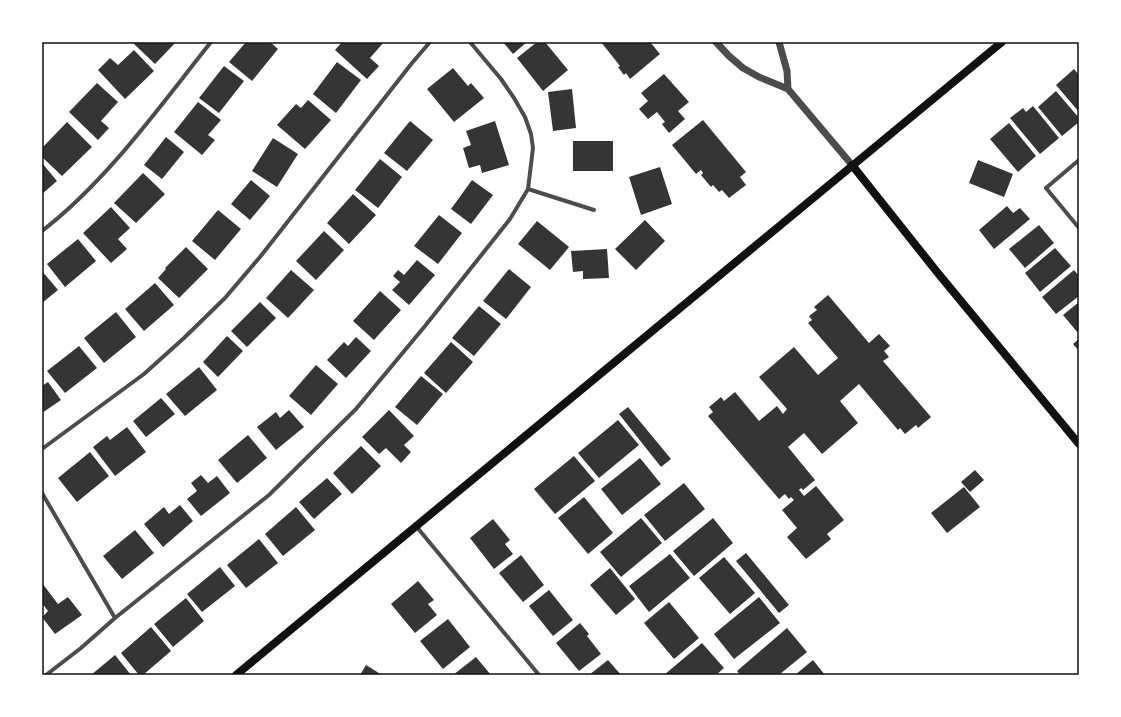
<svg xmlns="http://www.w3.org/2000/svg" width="1121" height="717" font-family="Manrope,sans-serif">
  <rect width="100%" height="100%" fill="#fff"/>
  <path fill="#353535" d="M132 42H176L155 64Z
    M246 42H270L278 49 252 81 229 62Z
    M342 42H384L370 58 379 66 367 79 335 50Z
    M503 42H527L513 54Z
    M537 42H545L568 70 543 91 517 58Z
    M601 42H650L660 54 630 79 626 73 624 75 618 67 620 66Z
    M134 50 154 71 125 99 98 70 110 58 118 65Z
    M337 62 361 80 336 113 313 94Z
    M224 66 244 81 219 113 199 98Z
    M453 68 468 86 471 83 484 98 454 122 427 89Z
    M1074 69 1079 75V112L1056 85Z
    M664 74 689 102 678 111 685 119 669 133 662 124 665 122 657 112 648 119 639 109 648 101 641 93Z
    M97 83 118 102 101 121 109 128 98 140 69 112Z
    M572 89 576 128 553 131 548 92Z
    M1056 91 1079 118V122L1062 136 1038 107Z
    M308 100 331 120 305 149 277 125 296 104 301 108Z
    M198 102 221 120 208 135 215 140 202 155 174 132Z
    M1033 106 1059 138 1040 154 1010 118 1023 108 1026 112Z
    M703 120 746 172 740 177 746 185 729 198 722 190 719 192 713 185 711 187 701 175 703 173 701 170 696 174 672 145Z
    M410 121 433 140 407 171 384 153Z
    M495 121 509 165 482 173 480 165 469 168 463 148 471 145 466 131Z
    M67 122 92 147 62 176 42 157V148Z
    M1009 123 1036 156 1018 172 990 139Z
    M166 137 184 152 162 179 144 165Z
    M273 138 298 154 277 187 252 171Z
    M573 141H613V171H573Z
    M380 159 402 177 378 208 355 190Z
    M978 160 1013 174 1004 197 969 183Z
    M42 163 57 181 42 194Z
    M660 167 672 204 641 215 629 177Z
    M143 173 165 194 136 223 114 203Z
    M251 180 270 196 250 220 231 204Z
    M472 180 493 195 471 224 451 209Z
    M353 194 376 215 349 244 327 223Z
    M1007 206 1013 213 1020 208 1030 219 994 249 979 230Z
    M111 207 130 228 118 239 127 249 111 263 83 233Z
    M218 210 241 229 215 260 192 241Z
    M439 215 462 233 438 264 414 246Z
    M645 220 665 241 636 270 615 249Z
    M537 221 569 247 550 270 518 244Z
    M1039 225 1054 243 1025 268 1009 249Z
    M324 231 344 250 316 280 296 261Z
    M78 239 96 261 65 287 47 264Z
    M186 247 208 269 179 298 158 278 166 269 165 268Z
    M1055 248 1071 266 1040 292 1025 273Z
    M607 249 609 278 583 279V271L573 272 571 251Z
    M417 260 435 275 409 305 392 290 400 282 393 276 398 270 404 275Z
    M509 269 531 287 506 319 483 301Z
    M291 270 314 290 288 318 266 298Z
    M1074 270 1079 276V296L1056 314 1042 297Z
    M42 271 58 290 42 303Z
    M155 283 174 305 144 331 125 309Z
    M380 291 401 310 374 340 353 321Z
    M828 295 869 343 879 334 890 346 884 351 889 357 883 361 931 417 918 428 916 425 905 434 900 428 898 430 859 384 840 401 858 423 822 454 804 433 788 447 815 480 803 490 801 488 799 490 804 496 816 486 844 520 827 534 831 539 806 559 787 537 797 528 782 510 794 500 791 497 789 499 785 494 779 499 708 416 713 412 709 407 721 397 724 401 735 392 759 421 777 406 783 414 787 409 759 377 794 347 818 375 838 358 808 323 812 320 809 316 817 310 814 307Z
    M260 302 276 318 247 347 231 331Z
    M1079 302V333H1078L1063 315Z
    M479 306 501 324 474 356 452 338Z
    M116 312 136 337 104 363 84 338Z
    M227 336 243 351 218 377 203 362Z
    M356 337 371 351 346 378 327 360 344 342 348 346Z
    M1079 339V351L1073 344Z
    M451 342 473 362 446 393 424 373Z
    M79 346 97 368 65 393 47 371Z
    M316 365 338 384 311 415 289 396Z
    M199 367 217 390 185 416 166 394Z
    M421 376 443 394 417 425 395 407Z
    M48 382 61 400 42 413V386Z
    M161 398 175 414 146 437 133 421Z
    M628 407 671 459 661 467 619 414Z
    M289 410 304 427 276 450 257 427 276 412 280 418Z
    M389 410 414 436 404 445 411 452 401 463 386 448 379 454 362 437Z
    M618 420 639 445 599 478 578 453Z
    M127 427 146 452 115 476 93 447 107 436 110 440Z
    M248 435 267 458 237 483 218 460Z
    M361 446 381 466 352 494 333 473Z
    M90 452 109 476 77 502 58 478Z
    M574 456 595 481 555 514 534 489Z
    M640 458 661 484 622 515 601 489Z
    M975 470 984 480 970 492 961 482Z
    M201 475 208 483 217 476 230 493 201 516 187 499 197 491 191 483Z
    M327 478 342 494 314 519 299 502Z
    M684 483 705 509 665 541 644 515Z
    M964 487 980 507 947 533 931 513Z
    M584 497 613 533 588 554 558 518Z
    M180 505 193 521 163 547 144 524 164 507 169 514Z
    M296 507 315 530 283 556 265 534Z
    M641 518 662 543 621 577 600 552Z
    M713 518 733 543 694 576 673 551Z
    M493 519 510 540 505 544 513 554 494 569 470 538Z
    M135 530 154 553 122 579 103 556Z
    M259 539 278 563 246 588 227 565Z
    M746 553 789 605 779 613 736 561Z
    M670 554 690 578 649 612 629 586Z
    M521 555 544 585 523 602 499 573Z
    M724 557 755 593 730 614 699 578Z
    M220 567 235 586 202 612 187 594Z
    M610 568 635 599 616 615 590 585Z
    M418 581 434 600 428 604 437 615 415 633 391 604Z
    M42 583 58 604 68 597 82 615 55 634 42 617 48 611 42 603Z
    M549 590 573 620 553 636 529 606Z
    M759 597 780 623 734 659 714 634Z
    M186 598 204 621 173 647 154 624Z
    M669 602 699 638 674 659 644 623Z
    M448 619 470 647 443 669 420 641Z
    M580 623 589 634 587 636 601 654 579 671 556 643Z
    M151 627 171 651 143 675H139L121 653Z
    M787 628 807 652 780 674 781 675H740L737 671Z
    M702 643 724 668 716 675H664Z
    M115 655 131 675H91Z
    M476 657 491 675H453Z
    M608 660 621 675H589Z
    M813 660 825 675H795Z
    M366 665 382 675H360Z"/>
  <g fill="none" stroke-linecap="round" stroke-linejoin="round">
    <path stroke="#4c4c4c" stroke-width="4" d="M1079 160 1046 188 1079 228
      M528 189 594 210
      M42 231C107 181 160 106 211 42
      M42 449 144 374 184 338 225 298 260 257 412 63 430 42
      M42 493 115 618
      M416 526 539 675
      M46 675 81 648 115 618 269 495 356 409 425 326 510 219 528 189 533 148 531 134 525 117 514 98 501 79 470 42"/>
    <path stroke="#4c4c4c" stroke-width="7" d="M716 42 729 56 743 68 759 77 788 89 852 165
      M779 42 787 71 788 89"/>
    <path stroke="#111" stroke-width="8" d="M852 165 937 272 1079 444
      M236 675 1002 42"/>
  </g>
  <rect width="1121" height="717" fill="none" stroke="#ffffff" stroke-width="86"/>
  <rect x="43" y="43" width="1035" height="631" fill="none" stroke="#111" stroke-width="1.5"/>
</svg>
